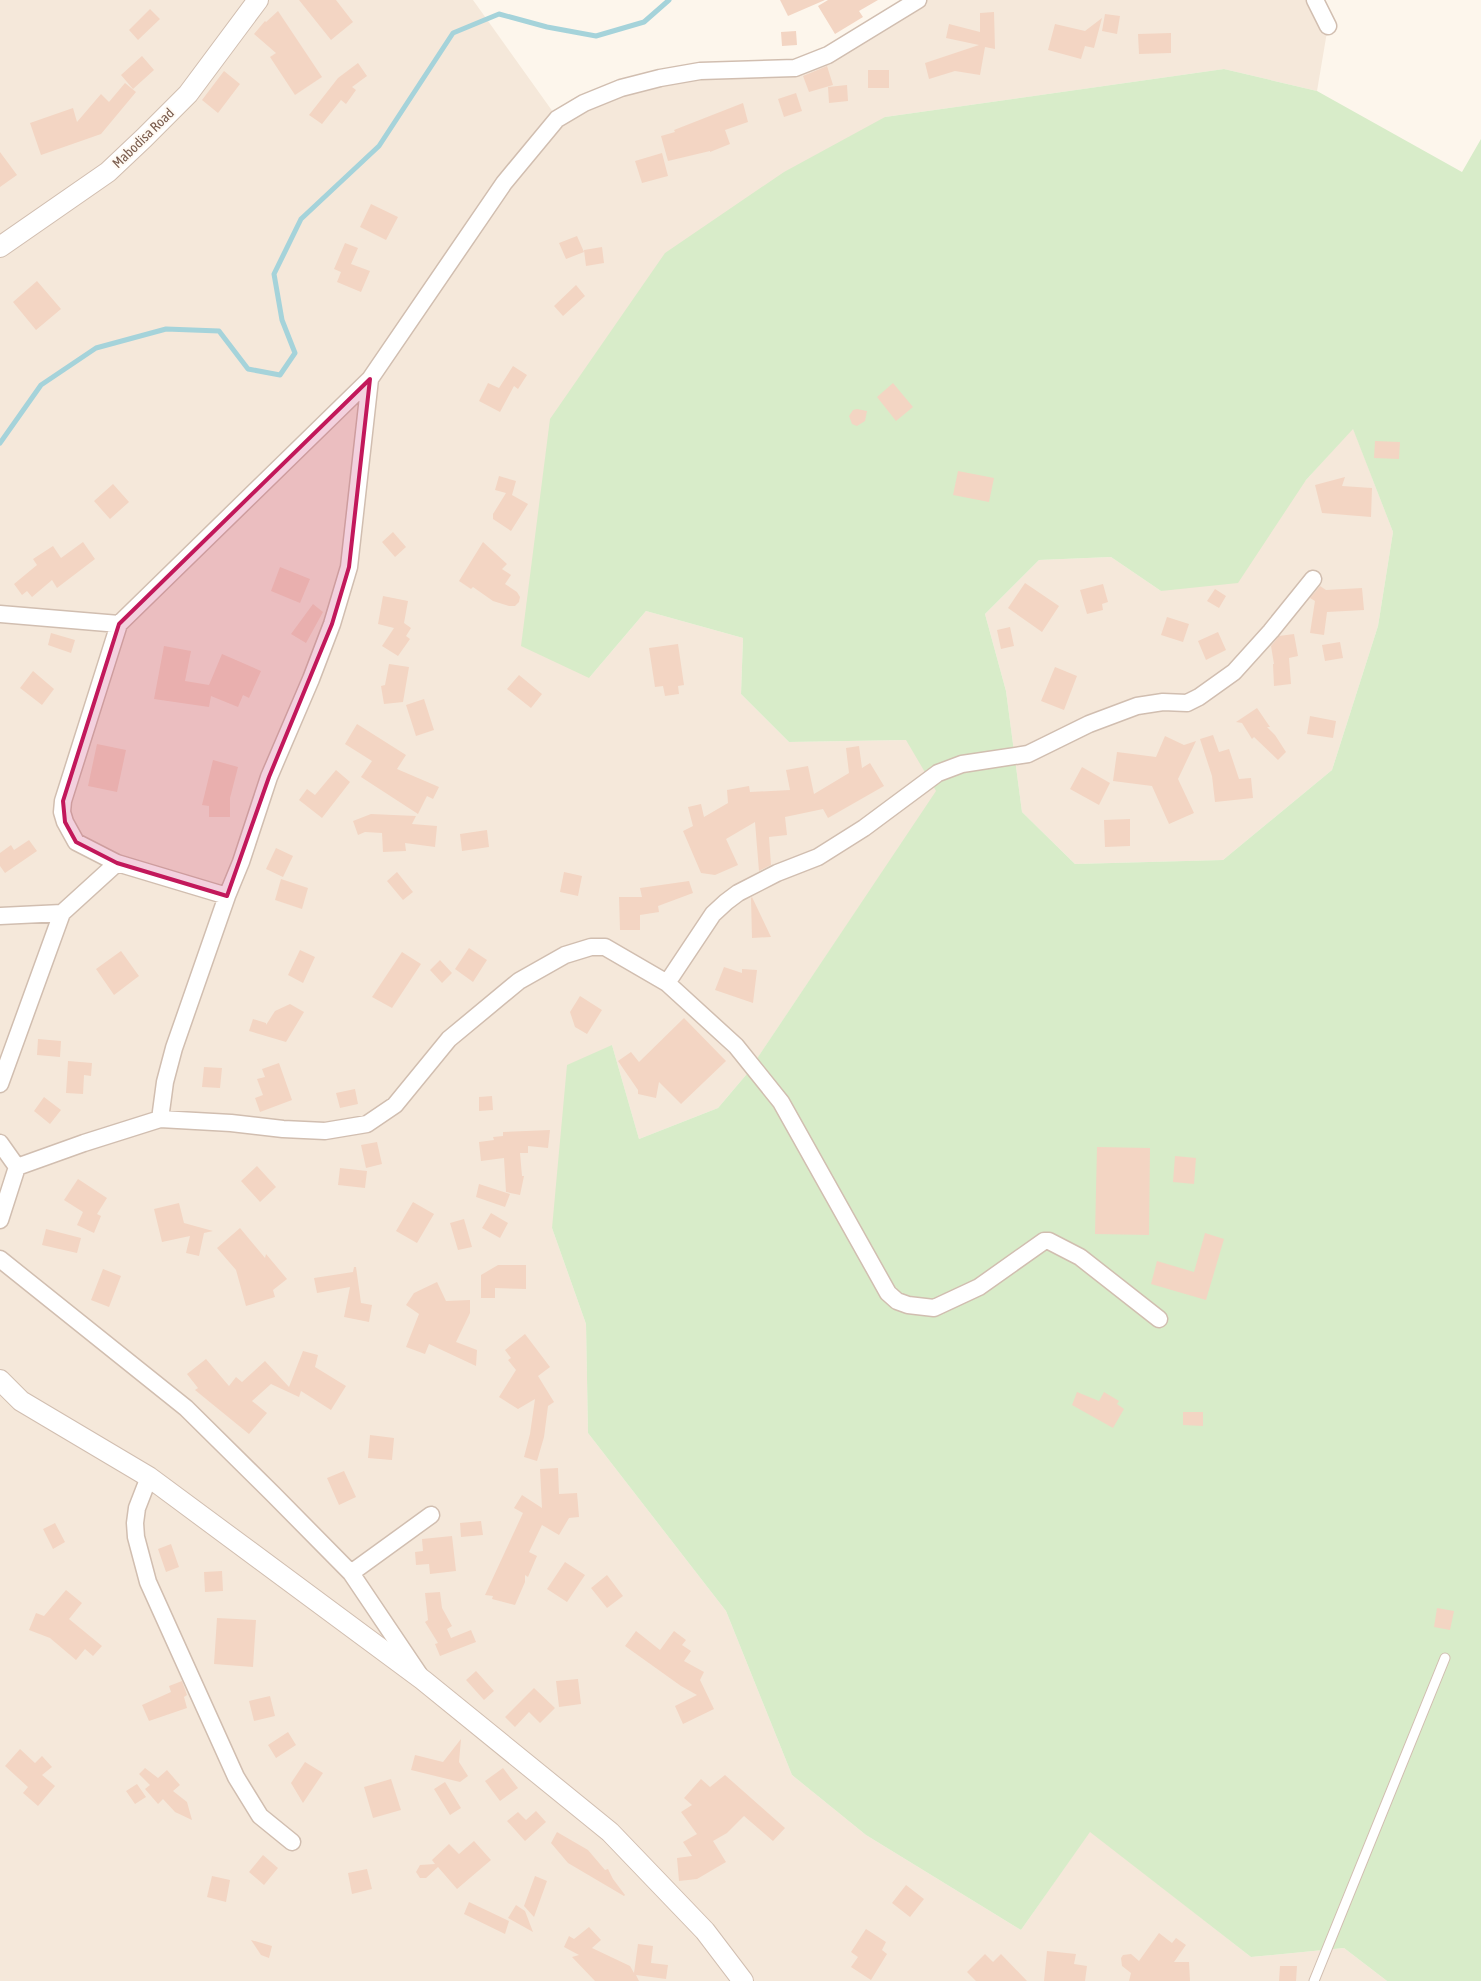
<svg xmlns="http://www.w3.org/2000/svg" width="1481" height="1981" font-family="'Asap Condensed',sans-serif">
  <rect width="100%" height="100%" fill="#fdf6ec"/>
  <path fill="#f5e8da" d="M0 0H473L558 119 621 88 795 68 918 0H1315L1328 26 1317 91 1224 69 885 117 589 678 646 611 743 638 741 694 789 742 907 740 937 791 746 1075 718 1108 639 1139 612 1045 552 1228 586 1324 588 1433 726 1611 792 1775 866 1835 1021 1930 1090 1831 1251 1957 1344 1948 1387 1981H0Z
    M1353 428 1393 532 1378 626 1332 770 1223 860 1075 864 1022 812 1006 691 985 614 1039 560 1111 557 1161 591 1306 480Z"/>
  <path fill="#d8ecc9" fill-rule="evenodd" d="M1224 69 1317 91 1462 172 1481 139V1981H1387L1344 1948 1251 1957 1090 1832 1021 1930 866 1835 792 1775 726 1611 588 1433 586 1324 552 1228 567 1065 612 1045 639 1139 718 1108 746 1075 936 791 906 740 789 742 741 694 743 638 646 611 589 678 521 646 550 419 665 253 784 172 885 117ZM1353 429 1393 532 1378 626 1332 770 1223 860 1075 864 1022 812 1006 691 985 614 1039 560 1111 557 1161 591 1238 583 1306 480Z"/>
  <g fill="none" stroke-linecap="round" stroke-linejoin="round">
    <path stroke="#a5d3da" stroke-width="5" d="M0 443 41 385 96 348 166 329 219 331 248 369 280 375 295 353 282 320 274 274 301 219 379 146 453 33 499 14 547 27 596 36 644 22 669 0"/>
  </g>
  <path fill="#f3d5c3" d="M299 0H336L353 22 331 40Z
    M780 0H825L788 16Z
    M828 0H878L859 11 863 17 835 34 818 6Z
    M150 9 160 19 138 40 129 30Z
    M278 11 322 77 295 95 270 57 276 53 254 34 265 21 266 22Z
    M994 12 995 49 985 47 980 75 955 71 929 79 925 63 979 45 946 38 949 24 980 32V13Z
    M1105 14 1120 16 1117 34 1102 31Z
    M1102 18 1094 48 1085 46 1081 59 1048 50 1055 24 1085 31Z
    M796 31 797 45 782 46 781 32Z
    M1171 33V53L1139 54 1138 34Z
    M142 56 154 70 133 89 121 75Z
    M358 63 367 76 352 87 356 90 346 104 341 100 322 124 309 115 338 78Z
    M827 66 833 85 809 92 803 76Z
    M868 70H889V88H868Z
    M224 71 240 84 218 113 202 100Z
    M125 83 136 92 101 134 41 155 30 123 73 108 77 122 101 94 109 102Z
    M847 85 848 101 829 103 828 87Z
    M796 93 802 111 784 117 778 99Z
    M743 103 748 122 725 130 730 144 710 152V151L668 161 661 136 675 132 674 130Z
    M0 152 17 175 0 187Z
    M662 153 668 176 642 183 635 161Z
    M371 204 398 217 386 240 360 227Z
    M577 236 584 252 566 259 559 243Z
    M345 243 358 248 351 264 370 271 361 292 337 282 341 272 334 269Z
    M602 247 604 263 586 266 584 250Z
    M37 281 61 309 36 330 13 302Z
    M576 285 585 296 563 316 554 306Z
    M513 366 527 375 518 389 514 386 500 412 479 401 488 383 499 388Z
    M893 383 913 407 896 421 877 397Z
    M857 409 867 411 865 421 857 426 852 424 849 416 853 410Z
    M1375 441 1400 442 1399 459 1374 458Z
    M958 471 994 478 989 502 953 495Z
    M499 476 516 481 512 495 528 504 511 531 493 519V514L506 493 495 490Z
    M1345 477 1342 486 1372 488 1371 517 1322 513 1315 485Z
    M113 484 129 502 110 519 94 501Z
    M393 532 406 547 395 557 382 542Z
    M83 542 95 559 57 588 52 580 32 597 27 591 22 595 14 584 37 565 33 559 53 546 61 558Z
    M483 542 507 564 502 569 511 575 505 584 517 592 520 597 519 602 515 606H509L493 601 473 587 471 589 459 581Z
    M280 567 310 579 300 603 271 591Z
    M1025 583 1059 606 1042 632 1008 608Z
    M1103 584 1108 602 1102 604 1103 610 1087 614 1080 590Z
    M1320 586 1326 590 1362 588 1364 610 1327 612 1324 635 1310 633 1315 601 1310 598Z
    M1215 589 1226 596 1219 608 1207 601Z
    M383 596 408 601 404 623 411 628 406 636 410 639 398 656 382 646 394 628 378 624Z
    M313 604 323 612 306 643 291 634Z
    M1167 617 1189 624 1183 642 1161 635Z
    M1010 627 1014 646 1001 649 997 630Z
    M1218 632 1226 650 1206 660 1198 641Z
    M51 633 75 640 71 653 48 645Z
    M1294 634 1298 656 1289 658 1291 684 1274 686 1273 664H1274L1271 646 1279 636Z
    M1340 642 1343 658 1325 661 1322 645Z
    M678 644 684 685 678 686 679 694 665 696 663 686 655 687 649 648Z
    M164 646 191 651 185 681 209 685 222 654 261 671 249 698 243 695 238 707 211 696 209 707 154 699Z
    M389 664 409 667 403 702 384 704 381 686 385 685Z
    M1055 667 1077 676 1064 710 1041 701Z
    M33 671 54 689 42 705 20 688Z
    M519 675 542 694 531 708 507 689Z
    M424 699 434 730 416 736 406 705Z
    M1257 708 1270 727H1267L1275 735 1286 752 1278 760 1254 737 1252 739 1242 723 1236 722Z
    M1310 716 1336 721 1333 738 1307 734Z
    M357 724 406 755 397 769 439 787 433 799 427 796 418 814 361 777 372 761 345 744Z
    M1213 735 1219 752 1229 749 1239 779 1251 778 1253 798 1215 802 1212 776 1200 739Z
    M1165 736 1184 745 1196 741 1178 779 1194 813 1169 824 1152 786 1113 781 1117 752 1156 757Z
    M97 744 126 750 117 792 88 786Z
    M859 746 862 768 870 763 884 786 828 818 823 809 785 817 787 835 769 837 771 865 759 871 755 822 726 839 738 865 715 875 701 873 683 831 693 826 688 807 701 804 704 817 728 803 727 790 749 786 750 792 790 790 786 770 808 766 814 794 849 773 846 748Z
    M213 760 238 767 230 798V817H209V806L202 805Z
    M1082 767 1110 783 1099 805 1070 789Z
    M336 770 350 782 322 818 299 800 307 789 315 795Z
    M371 814 416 816 412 824 437 826 435 847 405 843 406 851 383 852 382 833 365 832 358 835 353 821Z
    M1130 819V846L1105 847 1104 820Z
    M487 830 489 847 462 851 460 834Z
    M29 840 37 851 5 873 0 866V853L11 845 14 850Z
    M276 848 293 856 283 877 266 869Z
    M397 872 413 892 403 900 387 881Z
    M564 872 582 876 578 896 560 892Z
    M281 879 308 888 302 909 275 900Z
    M689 881 693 893 658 906 659 912 640 915V930H620L619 897H642L640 888Z
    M752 897 771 937 752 938 751 898Z
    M469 948 487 960 473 982 455 969Z
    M300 950 315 957 303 983 288 975Z
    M121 951 139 976 114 995 96 969Z
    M402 952 421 964 392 1008 372 997Z
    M440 960 452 973 442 983 430 970Z
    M724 967 742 973V969L757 970 753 1003 715 990Z
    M580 996 602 1010 587 1034 575 1027 570 1012Z
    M290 1004 304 1012 286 1042 249 1031 253 1019 266 1023V1025L275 1011Z
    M684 1018 726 1061 681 1104 659 1082 656 1098 638 1094V1090L618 1061 631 1052 639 1062Z
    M38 1039 61 1041 60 1057 37 1055Z
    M68 1061 92 1063 91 1076 84 1075 83 1094 66 1093Z
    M279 1063 292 1100 260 1112 255 1098 263 1095 257 1079 265 1077 262 1069Z
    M204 1067 222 1068 220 1088 202 1087Z
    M355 1089 358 1104 340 1108 336 1093Z
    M492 1096 493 1110 479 1111V1097Z
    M44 1097 61 1110 50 1124 34 1111Z
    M550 1130 548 1148 528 1146V1153H520L522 1176H524L520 1195 506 1192 504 1158 481 1161 479 1142 494 1140 493 1137 503 1136V1132Z
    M377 1142 382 1164 366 1168 361 1145Z
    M1097 1147 1150 1148 1149 1235 1095 1234Z
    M1175 1156 1196 1158 1194 1184 1173 1182Z
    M257 1166 276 1187 260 1202 241 1181Z
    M340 1168 367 1171 365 1188 338 1185Z
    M78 1179 107 1198 97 1214 101 1216 94 1233 77 1225 83 1212 64 1200Z
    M479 1184 510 1194 505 1207 476 1197Z
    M413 1202 434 1214 417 1243 396 1231Z
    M179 1203 184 1223 213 1231 204 1233 199 1256 186 1253 190 1236 162 1242 154 1209Z
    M491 1213 508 1223 500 1238 482 1228Z
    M464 1219 472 1247 458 1250 450 1223Z
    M240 1228 265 1258 266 1254 287 1279 273 1290 275 1297 246 1306 236 1270 217 1248Z
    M46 1229 81 1238 77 1253 42 1245Z
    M1205 1233 1224 1239 1206 1300 1151 1284 1157 1261 1194 1272Z
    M498 1265H526V1289L495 1288V1298H481V1275Z
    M354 1267H356L361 1303 372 1305 369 1322 344 1317 350 1287 317 1293 314 1278 353 1272Z
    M103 1269 121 1276 109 1307 91 1300Z
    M437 1282 446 1301 470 1300V1313L456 1342 477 1350 476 1366 429 1344 425 1354 406 1347 419 1314 406 1305 414 1293Z
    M525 1334 550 1367 538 1376 554 1402 548 1406 544 1437 537 1461 524 1457 530 1434 535 1399 518 1409 499 1397 516 1370 508 1360 511 1358 505 1350Z
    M303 1351 318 1355 315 1367 346 1386 331 1410 301 1391 299 1397 271 1384 252 1401 267 1413 249 1434 195 1390 198 1388 187 1374 206 1359 229 1386 236 1377 242 1382 265 1361 289 1387Z
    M1077 1392 1099 1401 1104 1392 1119 1401 1117 1404 1124 1409 1113 1428 1072 1405Z
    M1183 1412H1203V1426L1183 1425Z
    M370 1435 394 1438 392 1460 368 1458Z
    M558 1468 559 1494 577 1493 579 1517 569 1518 559 1535 542 1525 529 1552 537 1556 528 1577 525 1575V1582L515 1605 492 1599 493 1596 485 1595 523 1513 514 1508 522 1495 542 1508 540 1469Z
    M344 1471 356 1497 339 1505 327 1478Z
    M481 1521 483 1535 461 1537 460 1523Z
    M55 1523 65 1542 53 1549 43 1529Z
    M452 1536 456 1571 430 1574 429 1564 416 1565 415 1552 423 1551 422 1539Z
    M171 1544 179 1567 166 1572 158 1549Z
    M565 1562 585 1575 567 1602 547 1589Z
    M222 1571 223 1591 205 1592 204 1572Z
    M607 1575 623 1596 607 1608 591 1588Z
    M66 1590 82 1603 69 1619 102 1646 93 1656 85 1649 76 1660 50 1638 29 1630 36 1613 44 1616Z
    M440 1592 442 1608 452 1626 447 1629 451 1638 471 1630 476 1642 440 1656 435 1644 438 1643 425 1622 428 1620 425 1593Z
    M1437 1608 1454 1611 1450 1630 1434 1627Z
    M217 1618 256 1620 253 1667 214 1664Z
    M636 1631 660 1650 674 1631 686 1640 682 1645 691 1651 684 1661 704 1672 700 1680 714 1709 683 1724 675 1706 697 1695 681 1686 625 1646Z
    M476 1671 494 1691 484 1700 466 1680Z
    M578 1679 581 1704 559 1707 556 1681Z
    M182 1681 187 1695 184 1697 187 1708 149 1721 142 1705 171 1692 169 1686Z
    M534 1688 555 1708 540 1723 529 1712 515 1727 505 1717Z
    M270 1696 275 1716 254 1721 249 1701Z
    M288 1732 296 1745 276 1758 268 1745Z
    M461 1739 459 1762 468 1776 460 1782 411 1770 415 1755 443 1762Z
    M20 1749 35 1763 42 1756 52 1767 42 1775 55 1786 38 1806 23 1793 28 1787 5 1766Z
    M305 1762 323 1773 303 1803 291 1783Z
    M145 1768 158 1778 167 1770 180 1785 173 1791 187 1802 192 1820 175 1812 163 1799 158 1804 145 1789 150 1785 139 1774Z
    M503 1768 518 1788 500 1801 485 1781Z
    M725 1775 785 1828 773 1841 744 1816 727 1833 713 1841 726 1862 697 1879 679 1881 677 1858 692 1856 683 1842 697 1834 681 1812 692 1805 684 1798 701 1779 710 1787Z
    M391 1779 401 1810 373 1818 364 1787Z
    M445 1782 461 1808 450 1815 434 1789Z
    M137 1784 146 1797 135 1804 126 1791Z
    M536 1811 546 1822 525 1841 507 1821 518 1812 526 1820Z
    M557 1832 588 1850 605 1870 608 1869 613 1879 625 1895 624 1896 568 1863 551 1843Z
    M474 1841 491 1860 457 1889 438 1867 426 1878H420L416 1872 420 1865 435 1864 432 1860 449 1844 459 1854Z
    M263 1855 278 1868 264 1885 249 1872Z
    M367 1869 372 1889 352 1894 348 1873Z
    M212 1876 230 1880 226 1902 207 1897Z
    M535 1876 547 1881 534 1917 524 1906Z
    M906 1885 924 1899 910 1917 892 1903Z
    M469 1902 509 1921 505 1934 464 1914Z
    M516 1905 525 1911 533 1932 508 1918Z
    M589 1927 601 1940 592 1948 630 1966 634 1973 638 1944 653 1946 651 1963 668 1965 666 1979 636 1975 639 1981H595L572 1957 579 1955 564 1947 569 1936 574 1939Z
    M866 1929 886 1942 882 1950 887 1954 871 1980 851 1967 858 1957 851 1952Z
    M1159 1933 1172 1943 1176 1938 1186 1945 1174 1962H1189L1190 1981H1129L1131 1973 1122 1966 1121 1958 1123 1955 1131 1954 1139 1961Z
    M251 1940 272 1946 269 1958 261 1955Z
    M1047 1951 1076 1954 1074 1964 1087 1966 1085 1981H1044Z
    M985 1954 993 1962 1001 1954 1027 1981H976L967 1972Z
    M1280 1966H1297L1296 1981H1279Z"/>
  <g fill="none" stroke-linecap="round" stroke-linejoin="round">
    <defs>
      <path id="service" d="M1314 1981 1445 1658"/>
      <path id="minor" d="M1315 0 1328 26
        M0 614 119 624 370 379
        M119 624 63 801 62 812 65 822 76 842 117 863 227 896
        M0 916 62 913
        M667 983 713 914 726 902 738 893 777 873 818 857 864 828 938 773 962 764 1028 754 1089 724 1137 706 1163 702 1187 703 1199 697 1234 672 1271 631 1313 579
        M0 1084 62 913 117 863
        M160 1119 165 1082 174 1048 227 896 241 862 269 777 311 679 332 624 349 567 370 379 504 183 557 119 584 103 621 88 660 78 700 71 795 68 828 55 918 0
        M0 1143 17 1167
        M0 1220 17 1167 84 1143 160 1119 231 1123 283 1129 325 1131 367 1124 395 1105 449 1039 519 981 565 955 591 947H605L667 983 736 1046 781 1102 888 1293 897 1301 908 1305 934 1308 979 1287 1044 1241H1049L1080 1257 1159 1319
        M0 1259 186 1408 273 1494 351 1573 419 1674
        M149 1477 137 1508 135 1523 136 1537 148 1582 236 1777 260 1816 292 1842
        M351 1573 431 1515"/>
      <path id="tertiary" d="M0 247 108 172 144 138 188 94 258 0
        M0 1380 21 1401 149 1477 423 1680 610 1832 705 1931 743 1981"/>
    </defs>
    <use href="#service" stroke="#d1beb0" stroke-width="11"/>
    <use href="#minor" stroke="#d1beb0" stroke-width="19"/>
    <use href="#tertiary" stroke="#d1beb0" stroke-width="22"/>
    <use href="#service" stroke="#fff" stroke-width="9"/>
    <use href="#minor" stroke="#fff" stroke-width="16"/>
    <use href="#tertiary" stroke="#fff" stroke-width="20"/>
  </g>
  <path fill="#c2185b" fill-opacity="0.2" stroke="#c2185b" stroke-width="4" stroke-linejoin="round" d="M370 379 349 567 332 624 269 777 227 896 117 863 76 842 65 822 63 801 119 624Z"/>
  <g text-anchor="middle" stroke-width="4" stroke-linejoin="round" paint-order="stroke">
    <g font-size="14" fill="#7a5c4d" stroke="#fffaf3">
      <text transform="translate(143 138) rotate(-44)" y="5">Mabodisa Road</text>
    </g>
  </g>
</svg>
